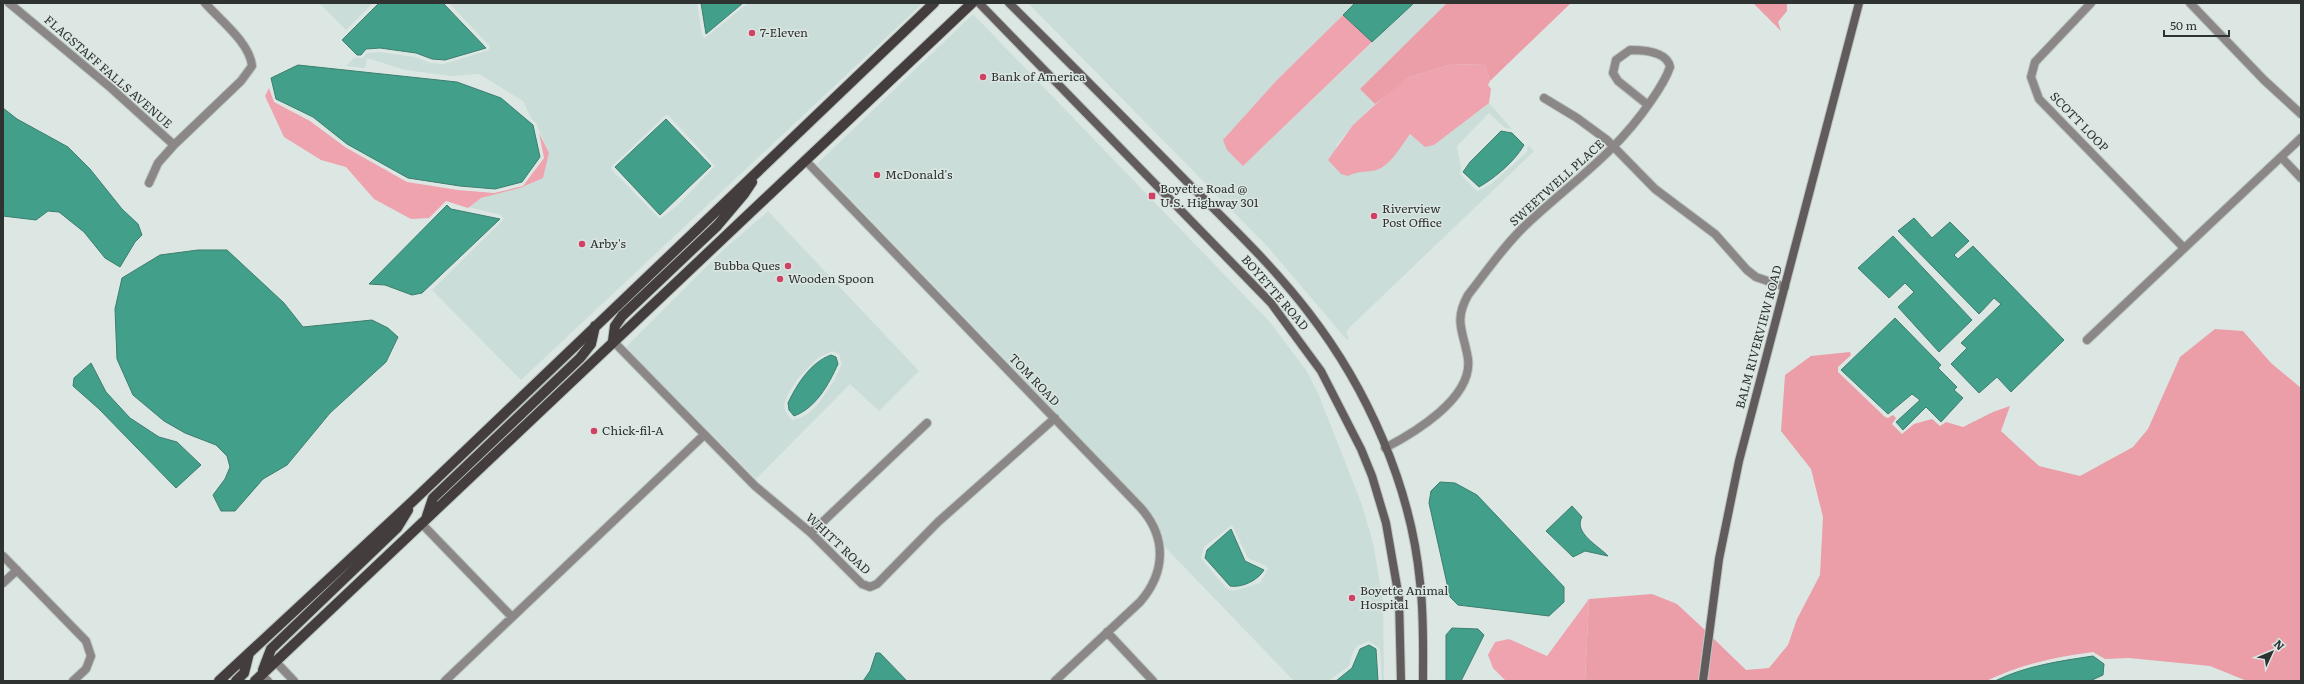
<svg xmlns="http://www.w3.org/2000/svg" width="2304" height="684" font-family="Literata,serif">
  <rect width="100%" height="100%" fill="#dce7e3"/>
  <path fill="#caddd8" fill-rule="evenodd" d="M319 3H373L346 30Z
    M449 3H697L702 35 705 38 748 3H923L521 380 432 290 504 219 501 215 469 207 481 198 520 188 543 178 549 153 536 123 531 118 523 101 479 74 452 76 405 70 367 58 365 68 346 66 354 58H363L367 53 380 52 415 57 430 63 444 64 489 50 490 46 485 41ZM666 115 669 116 715 166 678 205 660 219 612 170 611 167Z
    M1028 3H1355L1277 80 1243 166 1414 3H1447L1360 89 1375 104 1353 125 1336 146 1356 171 1365 172 1381 168 1410 134 1425 147 1434 145 1489 103 1512 129 1505 128 1489 113 1457 146 1461 168 1460 174 1477 191 1480 190 1490 185 1527 152 1528 145 1534 151 1348 329 1346 333 1349 338 1347 340 1267 246Z
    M973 14 1269 321 1306 370 1318 393 1362 505 1373 543 1383 601 1384 681H1382L1380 649 1369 641 1357 646 1352 654 1349 666 1328 681H1294L1164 546 1157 522 1143 503 817 164ZM1232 525 1248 558 1266 566 1268 569 1260 583 1233 591 1226 588 1201 558 1204 547Z
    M768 211 919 371 879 411 850 384 756 479 626 347 722 251ZM832 351 839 354 842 364 834 381 819 403 809 413 802 417 792 420 785 411 784 404 788 394 798 378 818 358Z"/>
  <path fill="#eea3ae" d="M1343 15 1372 42 1243 166 1227 150 1223 140 1277 80Z
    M1453 64 1485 65 1490 81 1488 85 1491 89 1489 103 1434 145 1425 147 1410 134C1402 145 1393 161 1381 168 1371 174 1360 169 1348 176L1341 174 1328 160 1353 125 1390 91 1409 77Z
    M269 88 274 102 310 121 345 147 407 182 458 190 494 193 523 186 544 158 539 133 549 153 543 178 520 188 481 198 468 208 446 201 429 218 411 219 374 199 346 167 321 160 284 137 265 96Z
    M1589 599 1585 681H1506L1493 668 1488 655 1495 642 1509 639 1547 656Z"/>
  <path fill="#eb9da8" d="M1447 3H1571L1490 81 1485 65 1453 64 1409 77 1375 104 1360 89Z
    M1753 3H1787V11L1778 22 1781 31Z
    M2215 329 2243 331 2271 363 2301 388V681H2247L2210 666 2129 658 2105 659 2093 652C2056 657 2020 664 1986 681H1708L1713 638 1746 670 1769 668 1788 645 1797 619 1820 575 1823 517 1811 469 1781 431 1785 375 1811 356 1850 352 1851 355 1838 367V372L1885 417 1888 418 1893 415 1896 418 1892 424 1902 434 1914 424 1932 419 1940 426 1946 422 1963 427 1993 412 2010 406 2001 431 2039 466 2080 476 2133 447 2148 429 2180 357Z
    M1652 594 1677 604 1705 630 1698 681H1585L1589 599Z"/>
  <path fill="#429f8a" stroke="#3c7e6f" d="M379 3H443L486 48 445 60 432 59 416 53 380 48 366 49 361 55H357L342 40Z
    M701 3H743L706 34Z
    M1355 3H1414L1372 42 1343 15Z
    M298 65 457 82 501 98 533 125 540 157 522 182 495 189 460 186 408 178 347 144 313 117 276 99 271 78Z
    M3 108 17 119 68 147 90 169 122 209 138 224 142 235 135 242 120 267 105 258 84 232 59 212 48 211 36 220 3 216Z
    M666 119 711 166 660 215 615 167Z
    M1501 131 1512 133 1524 145C1515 161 1495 178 1479 187L1463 172 1470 162Z
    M447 205 451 209 500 219 422 293 412 295 385 285 369 284Z
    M1914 218 1932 238 1950 222 1969 241 1954 255 1958 259 1973 246 2064 340 2011 392 1997 377 1979 393 1951 364 1967 348 1961 343 2001 304 1994 298 1979 314 1898 231Z
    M1893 236 1972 320 1939 352 1898 307 1914 292 1905 283 1889 298 1858 268Z
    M198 250H227L284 303 303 327 372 320 388 328 398 337 386 362 330 413 287 465 263 479 235 511H221L213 495 225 479 230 467 227 456 216 445 185 433 164 421 133 395 117 359 115 309 122 278 160 255Z
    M1895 318 1941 365 1938 368 1957 387 1954 390 1963 398 1941 422 1926 407 1903 430 1896 422 1920 400 1912 394 1888 414 1841 370Z
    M831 355 836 357 838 364C829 384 816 408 794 416L789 410 788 403C797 384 811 362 831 355Z
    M91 363 106 392 130 418 159 437 177 442 201 465 176 488 99 409 73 386 74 378Z
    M1440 482 1455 483 1477 495 1564 587V602L1549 616 1458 605 1450 597 1429 503 1431 491Z
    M1572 506 1582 517C1573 533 1599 546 1608 556L1585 551 1573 557 1546 531Z
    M1231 529 1245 561 1264 570C1258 580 1243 588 1230 586L1205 558 1207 550Z
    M1452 628 1478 629 1484 635 1461 681H1446V635Z
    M1369 645 1376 649 1378 681H1336L1352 668 1360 649Z
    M876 653H880L907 681H863L870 671Z
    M2093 656 2104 664 2103 675 2090 681H1995C2025 666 2060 661 2093 656Z"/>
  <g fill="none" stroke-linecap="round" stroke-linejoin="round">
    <defs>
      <path id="street" d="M9 3 111 88 174 145
        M2091 3 2035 62 2031 77 2039 99 2184 248
        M2190 3 2264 80 2301 114
        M1544 98 1577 118 1607 140 1655 189 1715 234 1747 270 1756 277 1785 287
        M2282 158 2301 178
        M806 161 1140 507C1167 537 1166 572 1140 602L1055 681
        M149 183 158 163 174 145 241 81 252 66C250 43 220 20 205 3
        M2087 340 2301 138
        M613 341 755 486 811 533 862 584 870 587 877 584 938 522 1055 418
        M1385 448C1414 433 1473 398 1468 359 1464 332 1453 322 1468 295 1487 271 1505 244 1528 223 1573 181 1615 154 1651 101 1658 91 1666 79 1670 67 1667 51 1643 50 1630 50L1616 60 1613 73 1618 81 1648 105
        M421 523 512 617
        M811 533 927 423
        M3 556 86 641 91 656 86 669 73 681
        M3 583 17 570
        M1107 632 1153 681
        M275 661 294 681
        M261 675 268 681
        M445 681 704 435"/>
      <path id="secondary" d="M979 3 1271 303 1321 371 1361 449 1372 476 1386 523 1399 598 1401 681
        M1009 3C1070 63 1130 124 1190 185 1231 226 1274 267 1309 313 1367 388 1411 486 1420 582 1424 615 1423 648 1423 681
        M1703 681 1719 559 1739 461 1859 3"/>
      <path id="primary" d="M613 341 615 326 622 316 717 226 744 194 752 182
        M427 516 433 498 580 358 591 344 595 326
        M263 670 271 649 397 528 408 510
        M219 681 414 500 934 3
        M236 681 244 673 249 653
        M255 681 972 3"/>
    </defs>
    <use href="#street" stroke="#b9c3bf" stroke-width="10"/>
    <use href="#secondary" stroke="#b9c3bf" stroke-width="10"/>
    <use href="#primary" stroke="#b9c3bf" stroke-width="12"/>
    <use href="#street" stroke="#8b8787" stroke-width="8"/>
    <use href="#secondary" stroke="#625b5c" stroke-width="8"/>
    <use href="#primary" stroke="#443d3e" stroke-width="10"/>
  </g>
  <g fill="#d04164" stroke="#dce7e3" stroke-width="1.5">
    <circle cx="752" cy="33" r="4"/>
    <circle cx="983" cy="77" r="4"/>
    <circle cx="877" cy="175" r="4"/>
    <rect x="1148" y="192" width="8" height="8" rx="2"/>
    <circle cx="1374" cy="216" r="4"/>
    <circle cx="582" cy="244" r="4"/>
    <circle cx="788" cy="266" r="4"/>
    <circle cx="780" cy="279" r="4"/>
    <circle cx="594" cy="431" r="4"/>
    <circle cx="1352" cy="598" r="4"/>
  </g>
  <g text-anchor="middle" stroke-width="3" stroke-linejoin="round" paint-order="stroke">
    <g font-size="12" fill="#2e3231" stroke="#dce7e3" text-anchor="start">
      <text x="760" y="37">7-Eleven</text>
      <text x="991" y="81">Bank of America</text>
      <text x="885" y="179">McDonald's</text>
      <text x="1160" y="193">Boyette Road @<tspan x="1160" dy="14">U.S. Highway 301</tspan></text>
      <text x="1382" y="213">Riverview<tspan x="1382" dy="14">Post Office</tspan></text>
      <text x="590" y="248">Arby's</text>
      <text x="780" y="270" text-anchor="end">Bubba Ques</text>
      <text x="788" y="283">Wooden Spoon</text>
      <text x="602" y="435">Chick-fil-A</text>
      <text x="1360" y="595">Boyette Animal<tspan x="1360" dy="14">Hospital</tspan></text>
    </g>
    <g font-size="12" fill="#2e3231" stroke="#dce7e3">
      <text transform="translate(108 72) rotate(41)" y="4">FLAGSTAFF FALLS AVENUE</text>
      <text transform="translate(2079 122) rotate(46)" y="4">SCOTT LOOP</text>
      <text transform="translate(1557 183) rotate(-42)" y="4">SWEETWELL PLACE</text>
      <text transform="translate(1275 293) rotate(49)" y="4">BOYETTE ROAD</text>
      <text transform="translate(1759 337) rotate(-75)" y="4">BALM RIVERVIEW ROAD</text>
      <text transform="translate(1034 380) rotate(46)" y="4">TOM ROAD</text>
      <text transform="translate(838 544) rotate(43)" y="4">WHITT ROAD</text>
    </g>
  </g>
  <rect width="2304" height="684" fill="none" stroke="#2e3231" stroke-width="8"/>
  <g transform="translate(2272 652) rotate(46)" stroke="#dce7e3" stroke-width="3" paint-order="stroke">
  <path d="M0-3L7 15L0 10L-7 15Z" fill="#2e3231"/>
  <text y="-6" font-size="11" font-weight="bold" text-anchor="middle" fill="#2e3231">N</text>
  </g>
  <path d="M2164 30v6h65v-6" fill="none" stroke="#2e3231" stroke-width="2"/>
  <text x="2170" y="30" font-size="12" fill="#2e3231" stroke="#dce7e3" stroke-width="3" paint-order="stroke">50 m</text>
</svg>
